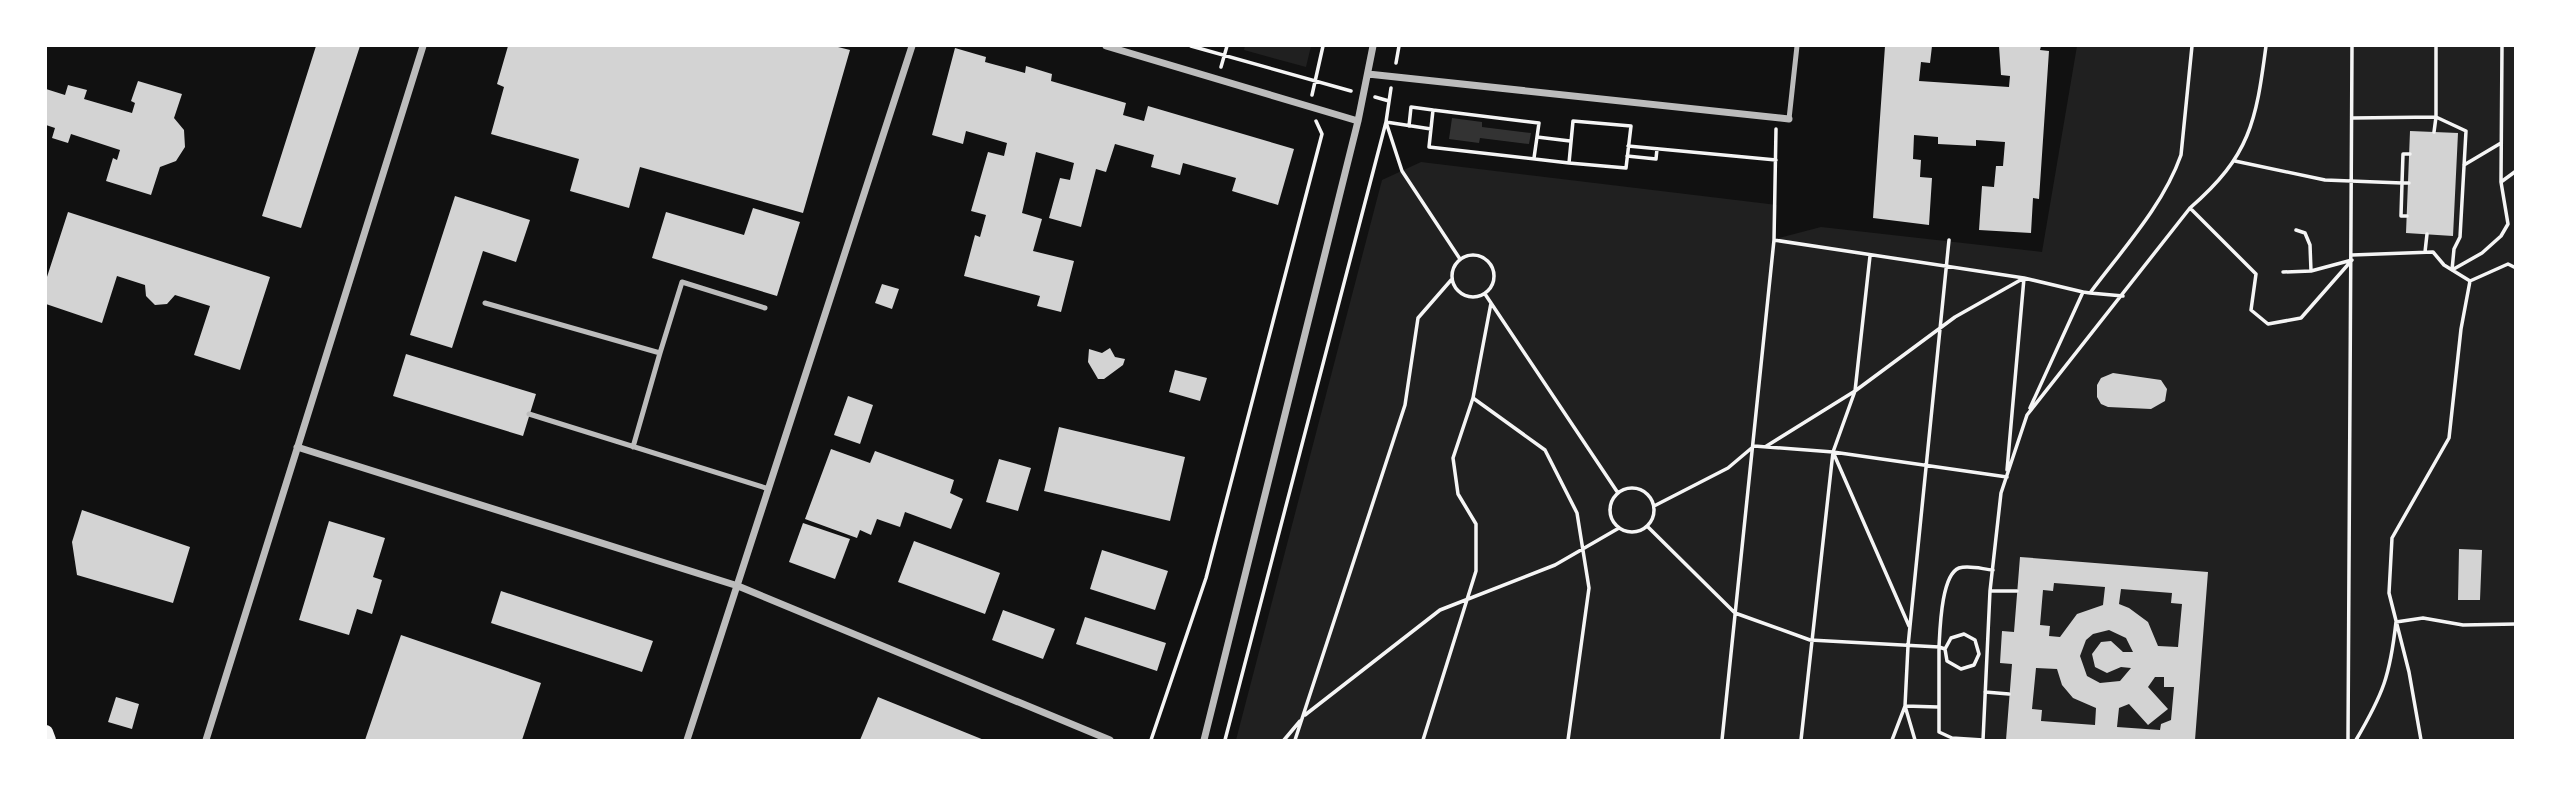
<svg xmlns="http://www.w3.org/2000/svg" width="2561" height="786" font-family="'Alegreya Sans',sans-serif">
  <rect width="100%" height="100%" fill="#111"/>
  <path fill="#202020" d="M1245 46H1311L1306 67 1244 50Z
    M2077 46H2515V740H1236L1382 180 1421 162 1777 205 1775 239 1821 227 2042 252Z"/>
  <path fill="#333" d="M1452 118 1482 122V127L1531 133 1529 144 1480 138 1479 143 1449 139Z"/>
  <path fill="#d3d3d3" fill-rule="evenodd" d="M316 46H360L301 228 262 216Z
    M508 46H834L850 50 803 213 640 167 629 208 570 191 579 159 491 134 504 87 497 84Z
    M1885 46H1932L1930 63 1921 62 1919 81 2009 87 2010 76 2001 75 1999 46H2041L2040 50 2049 51 2039 199 2033 198 2031 233 1979 230 1982 186 1994 187 1996 166H2003L2005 142 1976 140V146L1938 144V137L1914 135 1913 159 1921 160 1920 177 1932 178 1929 225 1873 218Z
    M955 48 986 57 985 62 1025 73 1026 66 1052 74 1051 81 1126 103 1123 115 1144 121 1148 106 1294 149 1278 205 1232 191 1236 178 1183 163 1180 175 1151 167 1154 155 1115 144 1106 172 1096 169 1081 227 1049 218 1060 178 1070 180 1074 163 1036 152 1022 213 1042 219 1033 251 1074 261 1061 312 1037 306 1040 296 964 276 975 235 980 237 986 215 971 211 988 152 1004 156 1007 143 966 131 963 144 932 135Z
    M138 81 182 94 174 118 184 130 185 147 176 161 160 167 151 195 106 181 113 158 117 160 120 150 71 134 68 143 52 138 55 128 46 125V89L65 95 68 85 87 90 84 99 132 113 135 103 131 101Z
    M2410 131 2458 133 2453 236 2406 233Z
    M455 196 530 220 516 262 483 251 452 348 410 335Z
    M753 208 800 222 777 296 652 258 666 212 744 235Z
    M68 212 270 277 240 370 194 355 210 306 175 295 167 304 155 305 146 296 145 285 117 276 102 323 46 304V280Z
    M882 284 899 289 892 309 875 303Z
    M1110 348 1115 357 1125 359 1123 365 1104 379H1098L1088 362 1089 349 1102 353Z
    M406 354 536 394 523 436 393 396Z
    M1175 370 1207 378 1200 401 1169 392Z
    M2113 373 2161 380 2167 389 2165 401 2151 409 2108 407 2101 404 2097 397V385L2101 378Z
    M848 396 873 405 860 444 834 435Z
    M1059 427 1185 457 1170 521 1044 491Z
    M831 449 870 463 875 451 954 480 950 493 963 499 951 529 905 512 900 527 877 519 871 535 860 530 857 538 805 519Z
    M999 459 1031 468 1018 511 986 502Z
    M82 510 190 547 173 603 77 575 72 542Z
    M329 521 385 538 373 577 382 580 372 614 357 609 349 635 299 620Z
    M803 523 850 539 835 579 789 562Z
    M914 541 1000 573 985 614 898 582Z
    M2459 549 2482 550 2480 600H2458Z
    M1102 550 1168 571 1155 610 1090 589Z
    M2020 557 2208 572 2195 740H2006L2012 664 2000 663 2002 631 2014 632ZM2054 583 2105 587 2103 605 2077 614 2060 637 2049 636 2050 626 2040 625 2043 590 2053 591ZM2121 589 2172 593 2171 603 2182 604 2178 647 2158 646 2148 622 2129 608 2119 604ZM2109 630 2126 638 2133 652H2123L2111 641 2101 642 2092 654 2095 667 2107 673 2121 667 2131 668 2120 681 2100 683 2087 676 2080 656 2086 640 2093 634ZM2036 668 2057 669 2062 685 2073 698 2096 708 2095 725 2041 721 2042 710 2032 709ZM2155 677H2164V687H2174L2171 720 2161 724 2160 730 2117 727 2119 708 2129 704 2148 725 2168 709 2148 687Z
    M501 591 653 641 642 672 491 623Z
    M1003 610 1055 629 1043 659 992 640Z
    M1085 617 1166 643 1157 671 1076 644Z
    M401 635 541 683 522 740H365Z
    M116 697 139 704 132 729 108 722Z
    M878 697 984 740H860Z"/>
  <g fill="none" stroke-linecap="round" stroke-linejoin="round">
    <path stroke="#f5f5f5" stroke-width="3.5" d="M1191 46 1351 91
      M1396 63 1399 46
      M1221 67 1227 46
      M1312 95 1323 46
      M1375 97 1389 101
      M2353 118 2436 117V46
      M1573 121 1631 126 1626 168 1569 163Z
      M1409 126 1411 107 1433 110
      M1431 129 1386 122 1402 171 1460 259
      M2434 132 2436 117 2466 131 2460 237 2454 249 2452 270
      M1537 137 1570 141
      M1628 146 1776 160
      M1627 156 1656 159 1657 149
      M1534 158 1539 123 1433 110 1429 147 1569 163
      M2235 161 2325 180 2402 183 2401 216H2407
      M2464 165 2501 143
      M2501 182 2516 171
      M2409 183H2402L2403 154H2410
      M2190 208 2256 274 2251 310 2268 324 2301 318 2352 260 2311 271 2283 272
      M2296 230 2305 233 2310 245 2311 271
      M1774 240 2024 278 2083 292
      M2425 252 2427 234
      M1452 276a21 21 0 1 1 42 0a21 21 0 1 1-42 0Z
      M2352 255 2433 252 2444 265 2470 281 2508 264 2516 268
      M2452 270 2482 253 2501 236 2508 224 2501 182 2502 46
      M2090 293 2123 296
      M1485 294 1618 493
      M1473 398 1545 450 1577 513 1589 588 1568 740
      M2030 408 2083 292 2090 293C2122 250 2163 206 2181 155L2192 46
      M1765 447 1855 391 1955 317 2024 278 2007 470
      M1833 452 2007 477
      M1610 510a22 22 0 1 1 44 0a22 22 0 1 1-44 0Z
      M1654 506 1728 468 1754 446 1833 452 1909 626
      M1647 526 1735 613 1810 640 1939 647C1940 630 1941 575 1959 568 1969 565 1982 569 1993 570
      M1990 591H2017
      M1945 649 1947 661 1961 669 1974 665 1979 654 1975 640 1964 634 1951 638 1945 649 1939 647V732L1952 738 1983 740 1990 591 2001 493 2027 415 2190 208C2250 156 2256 122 2266 46
      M1985 692 2009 694
      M1305 715 1440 610 1555 565 1619 528
      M1151 740 1206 578 1322 134 1316 121
      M1225 740 1386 122 1391 88
      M1284 740 1300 721
      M1295 740 1405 405 1418 318 1452 279
      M1423 740 1476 571V524L1458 494 1453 458 1473 398 1491 303
      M1722 740 1774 240 1776 129
      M1801 740 1833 452 1855 391 1870 256
      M1892 740 1905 706 1938 707
      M1915 740 1905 706 1908 646 1949 240
      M2348 740 2352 46
      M2356 740C2383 694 2390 676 2396 622L2423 618 2463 625 2516 624
      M2421 740 2409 672 2389 593 2392 538 2449 438 2461 329 2470 281"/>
    <path stroke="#bcbcbc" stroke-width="5" d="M1789 119 1797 46
      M485 303 660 353 633 447
      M660 353 682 282 765 308
      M529 414 769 489"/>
    <path stroke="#bcbcbc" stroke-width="7" d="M1106 46 1358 121
      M1368 74 1789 119
      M297 447 738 586 1110 740
      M206 740 423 46
      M687 740 912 46
      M1204 740 1358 121 1373 46"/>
    <path stroke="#f5f5f5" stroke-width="14" d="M46 732 49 740"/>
  </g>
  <rect width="2561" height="786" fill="none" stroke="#ffffff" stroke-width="94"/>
</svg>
